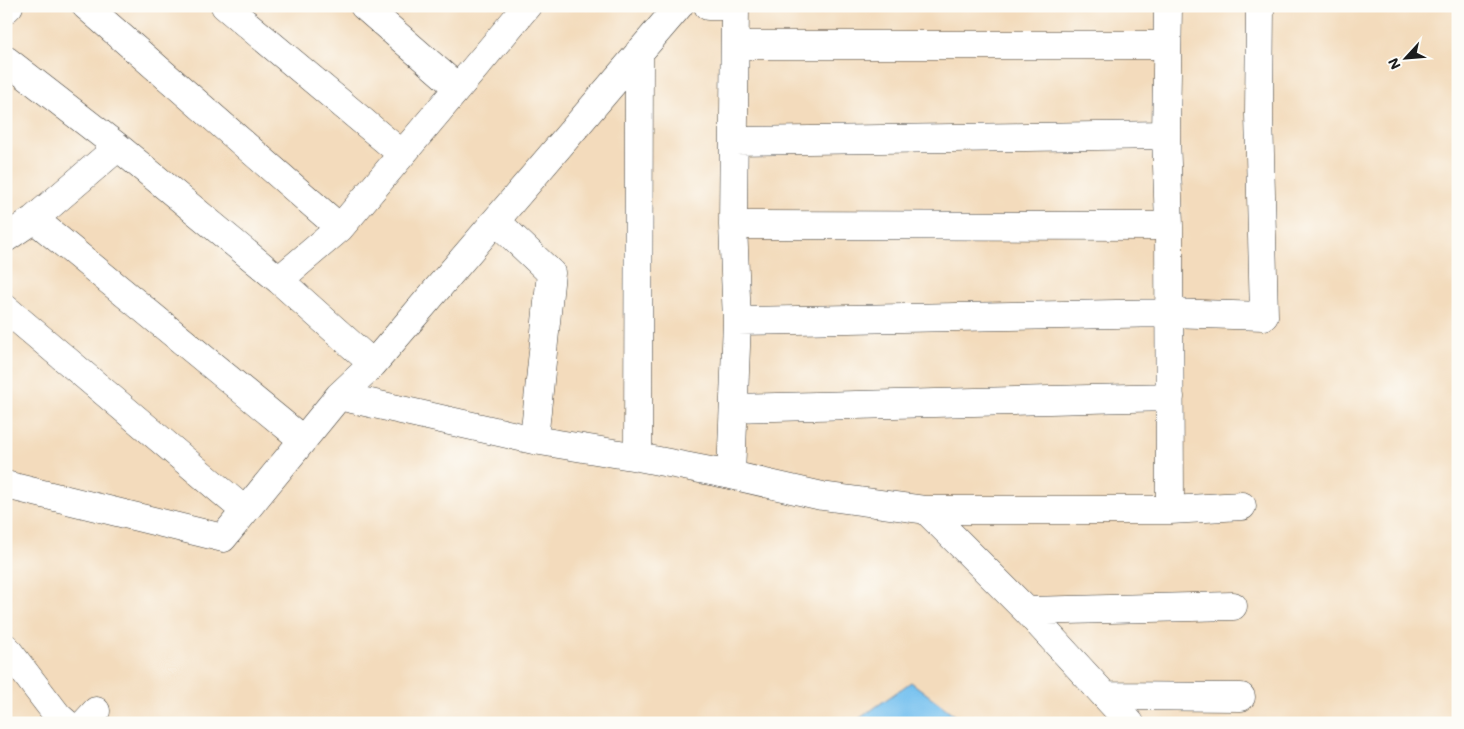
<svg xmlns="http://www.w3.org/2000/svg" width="1464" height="729" font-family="Mali,sans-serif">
  <rect width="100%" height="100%" fill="#fdfcf7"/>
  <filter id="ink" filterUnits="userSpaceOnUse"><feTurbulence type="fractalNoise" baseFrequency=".02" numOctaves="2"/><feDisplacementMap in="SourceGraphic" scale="10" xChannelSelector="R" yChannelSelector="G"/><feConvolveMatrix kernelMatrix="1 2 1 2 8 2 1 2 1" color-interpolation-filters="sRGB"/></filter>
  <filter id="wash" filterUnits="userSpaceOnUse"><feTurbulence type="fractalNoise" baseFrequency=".0096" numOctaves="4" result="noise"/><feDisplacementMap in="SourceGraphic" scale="20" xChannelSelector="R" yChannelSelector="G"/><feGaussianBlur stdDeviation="1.12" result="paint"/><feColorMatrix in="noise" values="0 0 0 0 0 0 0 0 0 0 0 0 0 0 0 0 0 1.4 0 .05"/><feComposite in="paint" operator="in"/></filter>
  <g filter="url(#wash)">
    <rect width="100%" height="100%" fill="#f3dbbc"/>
    <path fill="#76c1ef" stroke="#496e86" d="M911 682 965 723H853Z"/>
  </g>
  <g filter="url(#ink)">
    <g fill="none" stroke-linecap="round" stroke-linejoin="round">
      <defs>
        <path id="minor" d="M86 6 340 228
          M225 6 402 154
          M364 6 458 88
          M708 6H728
          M1168 6 1166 135 1169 226 1170 510
          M6 9 9 6
          M735 45H1167
          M6 60 118 147 279 280 373 364
          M734 141 1166 135
          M34 219 303 440
          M496 221 551 273 534 440
          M733 225 1169 226
          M6 238 34 219 118 147
          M279 280 340 228 527 6
          M6 309 245 511
          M737 321 1169 313 1264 316 1259 114 1260 6
          M339 396 534 440 638 457 731 475 822 496 926 510H1170L1242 506
          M734 408 1170 397
          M638 457 639 52
          M731 475 737 321 733 225 735 6
          M6 485 223 538 339 396 373 364 679 6
          M926 510 1027 611 1130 723
          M1027 611 1233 606
          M6 648 58 716 66 723
          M1105 696 1241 697
          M85 723 96 711"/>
      </defs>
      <use href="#minor" stroke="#3c3934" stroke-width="29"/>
      <use href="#minor" stroke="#fff" stroke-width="28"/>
    </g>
  </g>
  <rect width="1464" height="729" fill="none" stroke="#fdfcf7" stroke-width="25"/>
  <g transform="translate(1406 58) rotate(244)" stroke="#fdfcf7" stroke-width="4" paint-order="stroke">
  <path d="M0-4L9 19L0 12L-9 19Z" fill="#1c1c1c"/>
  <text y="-8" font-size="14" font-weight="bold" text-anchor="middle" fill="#1c1c1c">N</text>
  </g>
</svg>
